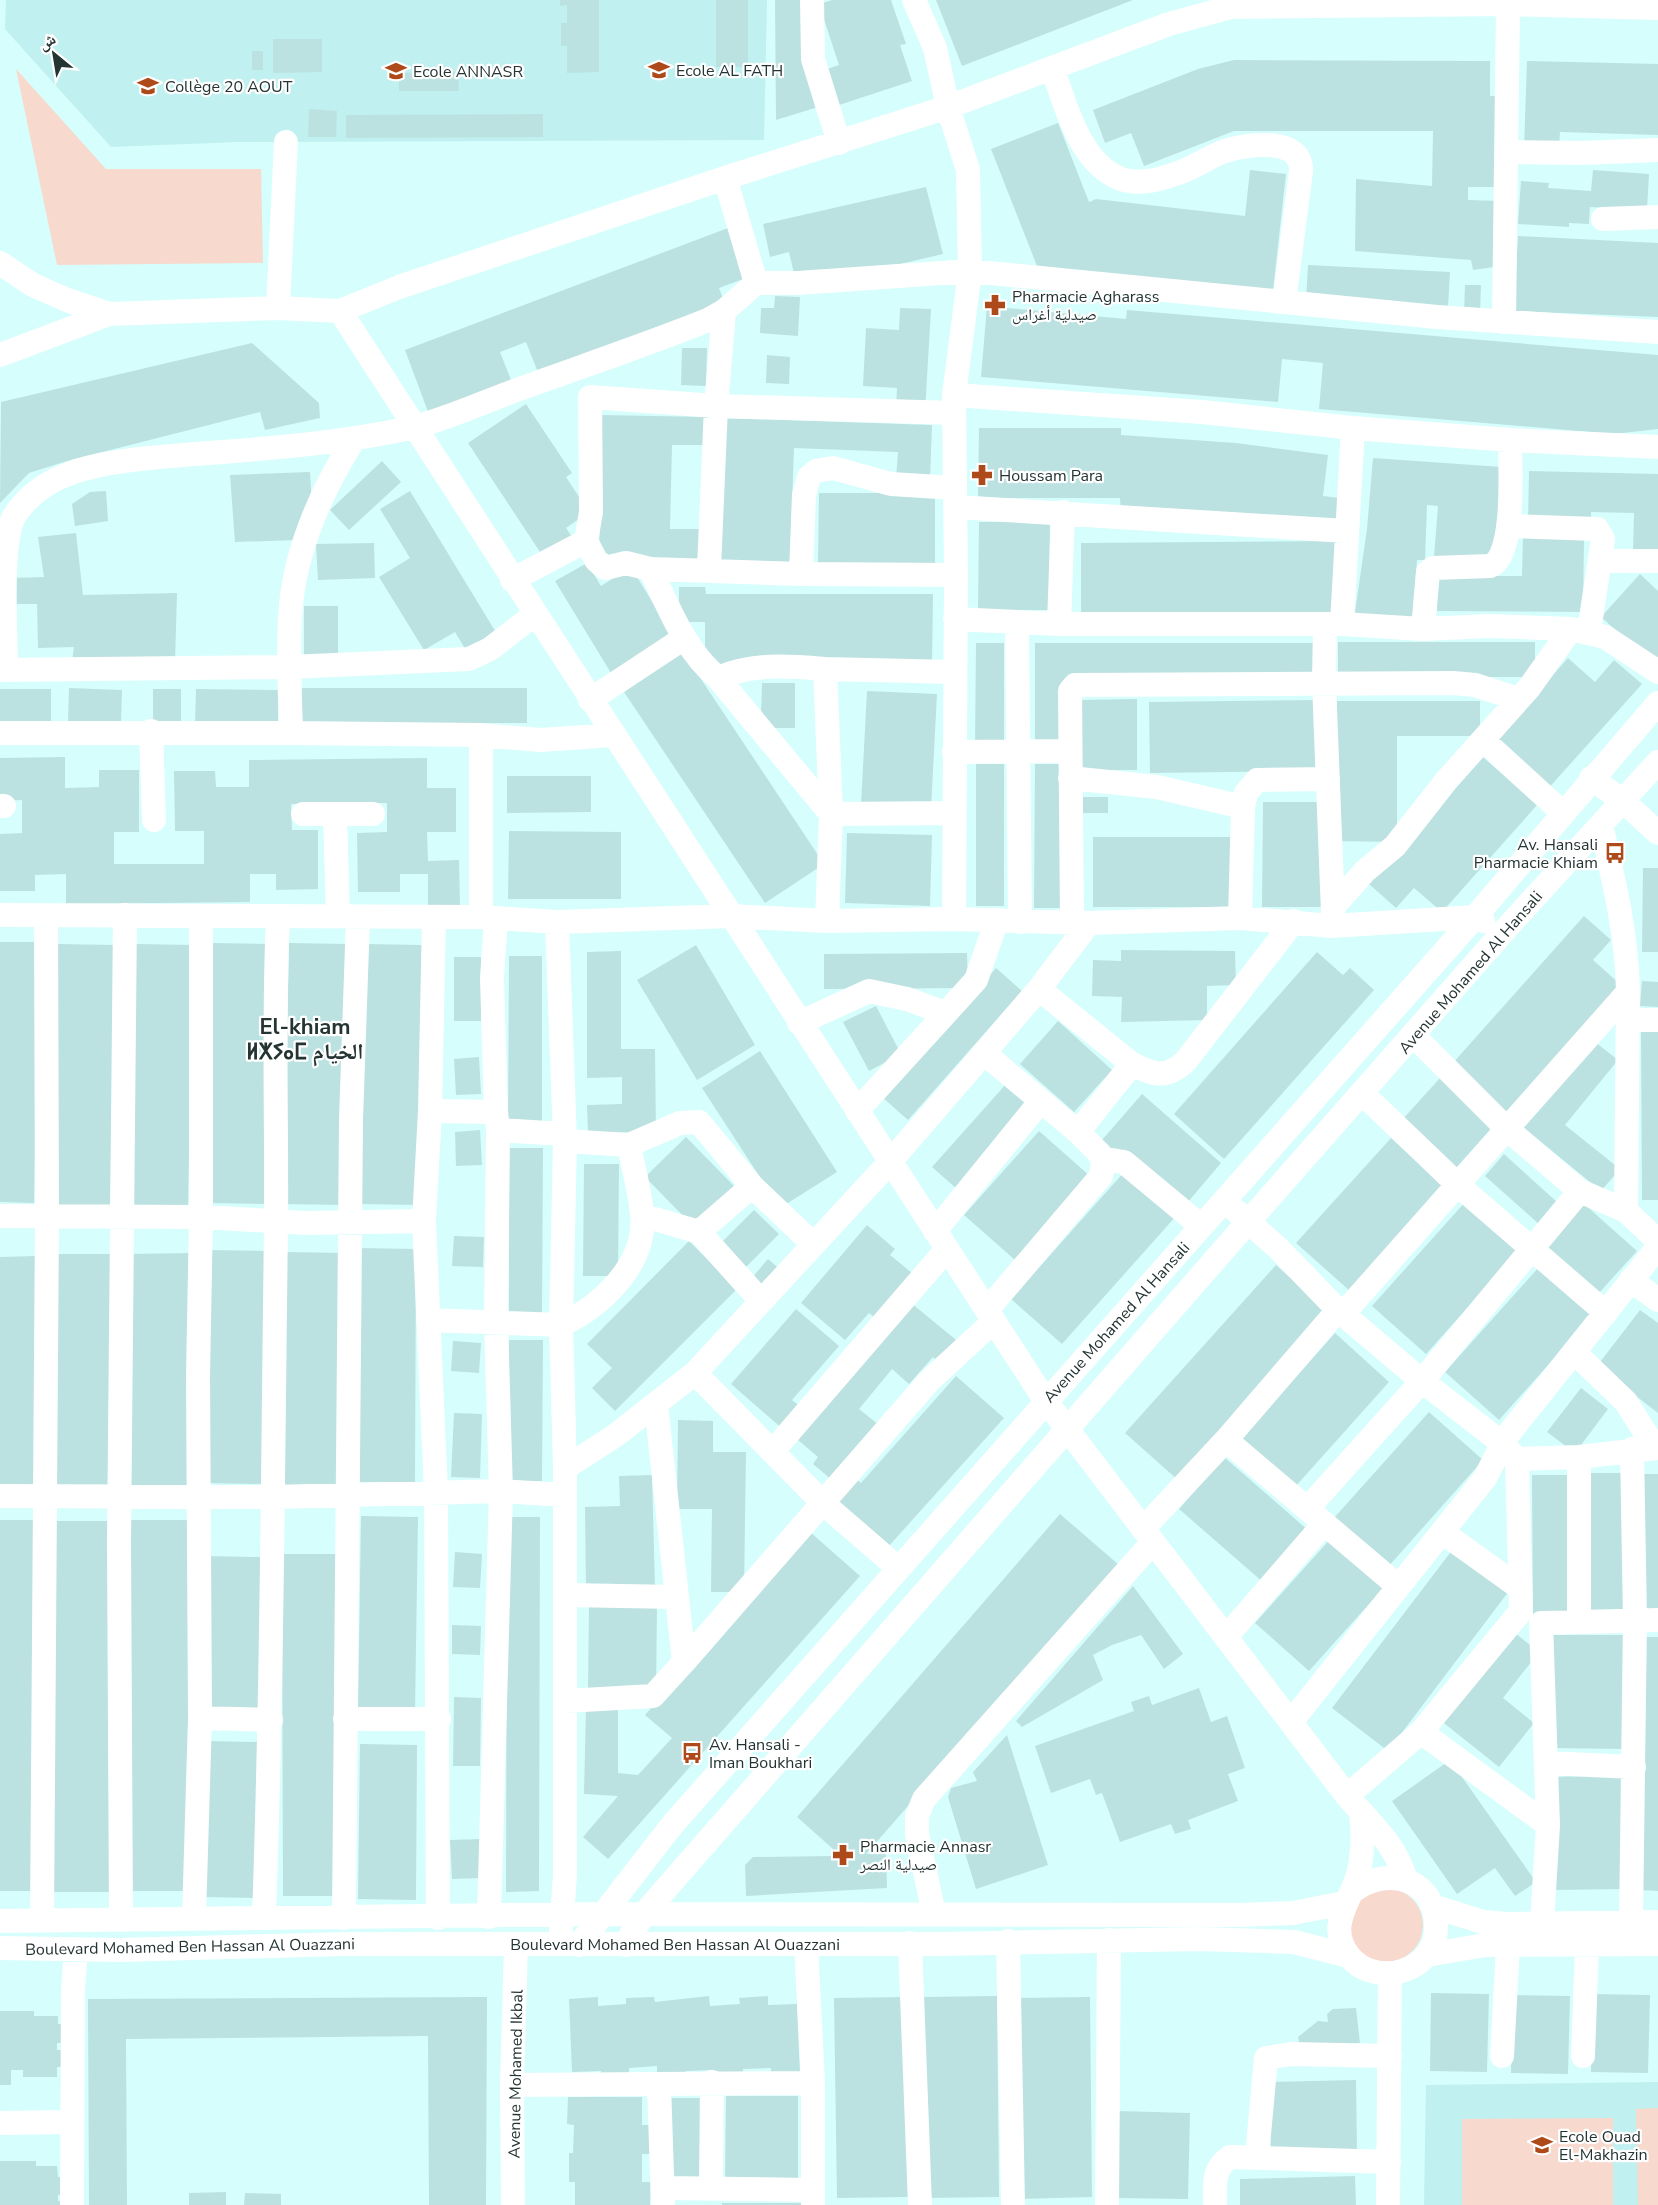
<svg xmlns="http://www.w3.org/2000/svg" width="1658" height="2205" font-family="'Nunito Sans','Noto Naskh Arabic','Noto Sans Tifinagh',sans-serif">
  <rect width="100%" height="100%" fill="#d6fefc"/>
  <path fill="#c0f0ef" d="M6 0H767L764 140 238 142 111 147 5 29Z
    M1658 2082V2205H1424L1426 2085Z"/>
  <path fill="#f7d9cd" d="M16 69 106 169H261L263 263 57 265Z
    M1349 1925a37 37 0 1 1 74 0a37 37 0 1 1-74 0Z
    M1658 2108V2205H1638L1636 2109Z
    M1613 2118V2205H1462V2119Z"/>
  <path fill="#bbe2e1" d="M560 0H599V72L567 73V46H561V23H567V5L560 6Z
    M716 0H748V67H716Z
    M775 0H808L818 107 776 120Z
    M832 0H891L906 44 900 45 912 81 833 107 821 71 839 65 819 4Z
    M936 0H1133L962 66Z
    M273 39H322V72L273 73Z
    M252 51H263V70H252Z
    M1234 60 1490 61V96H1502L1501 187H1468V200L1502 201 1501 266 1473 270 1471 260 1355 251 1356 179 1432 186 1433 131H1234L1144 166 1131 133 1105 143 1093 110 1198 69Z
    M1527 61 1658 64V135L1560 132 1559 149 1524 148Z
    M458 72 459 91H399V73Z
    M309 109 337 111 336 137H308Z
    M543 114V137L346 138V115Z
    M1058 123 1089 202 1096 199 1245 216 1250 170 1286 174 1273 291 1037 266 991 149Z
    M1593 170 1649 174 1647 210 1590 207 1589 224 1569 223V227L1518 224 1521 181 1549 183 1548 188 1591 191Z
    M926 187 943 254 832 280 796 282 789 252 770 257 763 224Z
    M728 228 746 278 719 288 725 304 539 375 526 342 500 352 513 385 430 417 405 350Z
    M1518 236 1658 243V317L1514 311Z
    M1308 265 1450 272 1448 308 1306 300Z
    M1465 285H1481L1480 313H1464Z
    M775 296 800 297 798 336 760 333 761 308H774Z
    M987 306 1126 319 1127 310 1658 355V429L1614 434 1319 409 1323 363 1282 359 1278 402 981 377Z
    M900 308 931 309 925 412 896 410 897 388 863 386 866 328 899 330Z
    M252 343 319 403 320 418 265 430 260 412 67 461 29 473 0 503 1 402Z
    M682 348H707L706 386 681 385Z
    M767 355 790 357 789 384 766 383Z
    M526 404 572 473 566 477 589 512 566 528 575 541 546 561 468 443Z
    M602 415 707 417 706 445H672L670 529H707V559L599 557Z
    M724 418 932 425 930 480 896 479 898 452 794 448 790 562 719 560Z
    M979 428H1121V435L1236 443 1328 455 1323 496 1340 498 1338 522 1121 514 1120 498H978Z
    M1373 458 1502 467 1495 557 1461 555V560L1434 557 1438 506 1427 505 1425 560H1417L1412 623 1354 619 1367 529Z
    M382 461 401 482 349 530 330 510Z
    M1529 471 1658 474V551L1633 550 1634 513 1591 512V524L1528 522Z
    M310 472 312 505 296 540 235 542 230 475Z
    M106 491 108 521 75 526 72 504 90 492Z
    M410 491 500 639 470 657 455 632 424 650 379 577 410 558 380 509Z
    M819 493H935V564H818Z
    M979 522H1050L1049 610H978Z
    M76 533 83 595 177 593 175 662H72L74 647 38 648 37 604H9V578L44 577 38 537Z
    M1523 537H1584L1583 612 1437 611V576H1522Z
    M1336 541V612L1081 614V543Z
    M374 543 375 578 318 580 316 544Z
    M587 563 601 586 631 567 676 641 614 678 555 581Z
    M1640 574 1658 591V663L1655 665 1601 617Z
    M679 587H705L706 594H933L932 664H705V622H679Z
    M304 606H338V664H304Z
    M1338 642H1535V677H1338Z
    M976 643H1004V748H975Z
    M1035 643H1319V678L1064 679 1063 748H1035Z
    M683 652 824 864 765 903 624 692Z
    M1568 658 1595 682 1614 660 1642 684 1546 791 1492 743Z
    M762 683H795V728H771L761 715Z
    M69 688 122 690 121 723 68 722Z
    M299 688H527V723L299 724Z
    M0 689H51V724H0Z
    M153 689H181V724L153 725Z
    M196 689 279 690 278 724 195 723Z
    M867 691 937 694 931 809 861 805Z
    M1137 699V770H1080V700Z
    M1319 700V771L1150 773 1149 702Z
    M1337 701H1480V736H1397V842L1336 841Z
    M65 757V788L99 787V770H139V832H114V864H204V831H175L174 771H215L216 787H249V760L427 758V788H456V832H427L428 861 459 860 460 905 428 906V874H400V892H358L357 833 387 832V803L291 804 292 830H318V889L276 890V874H250V902L66 904V874L35 875V891H0V834L22 833V800L0 801V758Z
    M1483 757 1537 805 1442 912 1414 888 1396 908 1369 884Z
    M976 764H1004V906H976Z
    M1035 764H1063V908H1034Z
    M507 776H591V812L507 813Z
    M1081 797H1108V813H1081Z
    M1263 802H1323L1322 907H1262Z
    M509 831 621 832V899H508Z
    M847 833 932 835 930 906 845 903Z
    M1093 837H1233V907H1093Z
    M1643 868H1658V952H1642Z
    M1584 916 1611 940 1593 960 1620 984 1506 1112 1452 1064Z
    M0 942H39L34 1203 0 1202Z
    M212 943 269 944 264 1204 207 1203Z
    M289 943 346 944 341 1205 284 1204Z
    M58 944 115 945 110 1205H53Z
    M136 944 193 945 188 1206 130 1205Z
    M365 944 422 945 417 1205 360 1204Z
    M696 945 755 1045 697 1080 637 980Z
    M1121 950 1235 951 1236 985 1207 986V1020L1121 1022 1122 997 1092 996 1093 960 1121 961Z
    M621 951V1049H655L656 1132 588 1133 587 1105 622 1104V1077L587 1078V952Z
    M1317 952 1343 975 1350 968 1374 990 1224 1159 1174 1114Z
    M967 953 968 988 824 989V954Z
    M509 956H542V1125H508Z
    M454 957H481V1021H454Z
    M996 968 1022 991 908 1120 882 1097Z
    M1642 981 1658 982V1007L1640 1006Z
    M876 1006 901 1054 869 1071 843 1022Z
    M1058 1021 1112 1070 1074 1112 1020 1064Z
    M1641 1029H1658V1200H1642Z
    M1590 1038 1618 1060 1565 1125 1620 1169 1601 1191 1519 1124Z
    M760 1051 837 1172 780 1208 702 1088Z
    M479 1057 481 1094 456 1095 454 1059Z
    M1440 1078 1494 1126 1456 1168 1402 1120Z
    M1007 1083 1031 1105 957 1189 932 1167Z
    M1142 1094 1221 1163 1182 1209 1102 1140Z
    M480 1130 482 1165 456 1166 455 1132Z
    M1039 1131 1090 1176 1015 1260 964 1215Z
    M686 1137 734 1186 693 1226 645 1177Z
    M1391 1138 1445 1186 1350 1291 1296 1243Z
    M509 1148H543L542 1316H509Z
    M1504 1154 1558 1203 1539 1224 1485 1176Z
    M584 1164H619L618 1276H583Z
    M1125 1171 1177 1215 1062 1344 1011 1299Z
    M1466 1201 1520 1249 1426 1354 1372 1306Z
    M1583 1203 1637 1251 1599 1293 1545 1245Z
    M754 1210 779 1234 740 1273 715 1249Z
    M867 1225 895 1249 890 1255 917 1277 874 1317 869 1313 845 1340 801 1303Z
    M454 1236 484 1237 483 1267 452 1266Z
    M689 1241 737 1289 615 1411 592 1388 612 1368 587 1344Z
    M358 1248 416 1249 415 1482H358Z
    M208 1250 265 1251 262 1484 205 1483Z
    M286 1252 343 1253 341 1486 283 1485Z
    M192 1253 193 1485 128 1486V1254Z
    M54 1254H119L117 1486H53Z
    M35 1256 36 1488 0 1489V1257Z
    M768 1259 781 1270 763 1291 750 1280Z
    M1276 1265 1330 1313 1179 1481 1125 1433Z
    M1539 1267 1593 1315 1499 1420 1445 1372Z
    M905 1298 961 1344 943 1366 933 1357 909 1384 892 1369 859 1409 879 1425 833 1481 813 1464 818 1457 791 1434Z
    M796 1309 839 1346 792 1400 803 1409 784 1430 731 1384Z
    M1640 1310 1658 1323V1413L1597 1366Z
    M1335 1333 1389 1382 1295 1487 1241 1439Z
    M509 1340H543L542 1481H509Z
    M453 1341 481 1343 479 1373 451 1371Z
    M956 1376 1004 1418 888 1547 835 1500 855 1478 861 1483Z
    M1581 1388 1608 1409 1575 1453 1547 1432Z
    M1429 1412 1483 1460 1388 1567 1333 1519Z
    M454 1413 482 1414 480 1478 451 1477Z
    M678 1420 713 1421V1452H746L744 1592H711L712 1509H677Z
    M1224 1457 1309 1531 1264 1583 1179 1509Z
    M1587 1473H1624V1615L1588 1616Z
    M1639 1474H1658V1616H1640Z
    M652 1475 655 1588 586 1590 585 1507 620 1506 619 1476Z
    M1532 1475H1569L1570 1617 1533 1618Z
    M1060 1514 1119 1565 866 1854 886 1853 887 1888 746 1896 745 1865 753 1857 831 1856 833 1849 797 1817Z
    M361 1516 418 1517 415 1712 358 1711Z
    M507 1517H540L539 1891 506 1892Z
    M0 1520H38L36 1891H0Z
    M128 1520H192L190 1891H125Z
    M49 1521H114L115 1892H51Z
    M809 1531 860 1576 608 1859 583 1837 618 1796 584 1794 586 1708H618V1773L638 1775 672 1738 645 1715Z
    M1332 1537 1386 1585 1309 1671 1255 1623Z
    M1453 1549 1509 1591 1388 1751 1332 1708Z
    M455 1552 482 1554 480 1588 453 1587Z
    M282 1554H339L340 1896H283Z
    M204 1556 262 1557 260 1713 202 1711Z
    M1133 1586 1183 1654 1164 1669 1141 1635 1112 1645 1093 1655 1103 1680 1022 1727 1016 1721Z
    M589 1604H657L656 1693 588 1692Z
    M452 1625 481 1626 480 1655 452 1654Z
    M1511 1630 1539 1652 1503 1698 1534 1723 1499 1767 1440 1720Z
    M1553 1635H1624L1622 1749 1551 1748Z
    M1643 1637H1658V1891L1639 1890Z
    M1199 1688 1211 1722 1227 1716 1245 1768 1228 1774 1238 1801 1188 1820 1191 1829 1175 1834 1171 1824 1120 1842 1102 1793 1096 1795 1090 1779 1051 1793 1035 1746 1134 1711 1131 1702 1149 1696 1152 1705Z
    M454 1697 481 1698 480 1766H453Z
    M1007 1735 1048 1865 976 1889 948 1797 951 1788 977 1781 973 1772Z
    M206 1741 263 1742 261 1898 204 1897Z
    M360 1744 417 1745 416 1900 358 1899Z
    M1450 1760 1536 1882 1515 1896 1495 1868 1457 1894 1392 1801Z
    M1622 1775 1624 1889 1553 1890 1551 1777Z
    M481 1839 482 1878 452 1879 450 1840Z
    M1431 1993 1489 1994 1487 2072 1430 2071Z
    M1592 1994 1650 1995 1648 2073 1591 2072Z
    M1512 1995 1570 1996 1568 2074 1511 2073Z
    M709 1996 710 2006 740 2004 739 1998 768 1996V2005L797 2004 800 2074 771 2075V2068L743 2069V2077L713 2078V2070L686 2071V2075L657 2077V2066L629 2068V2077L601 2079V2071L572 2072 569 1999 598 1997V2006L626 2004V1998L654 1997 655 2002Z
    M997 1996 999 2197 926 2198 924 1997Z
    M487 1997 486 2205H429L428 2036 126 2039 127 2205H89L88 1999Z
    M907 1997 909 2197 837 2198 834 1998Z
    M1090 1997 1092 2197 1020 2199 1017 1998Z
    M1356 2008 1360 2043 1301 2050 1298 2037 1318 2021 1328 2022 1327 2014 1333 2009Z
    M0 2011H34V2016H58V2024H62V2043H57V2050H63L62 2067H57V2077H23V2070H11V2085H0Z
    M1356 2080 1357 2152 1271 2155 1269 2082Z
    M726 2096H798V2182L725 2183Z
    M568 2097H642V2125H651V2154H642V2182H651L650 2205H575V2182H569V2153H573L574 2125 567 2124Z
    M669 2098H706V2184H669Z
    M1117 2111 1190 2113 1188 2199 1115 2198Z
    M0 2161H36V2166H57L58 2177H62V2195H58V2201H62V2205H0Z
    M1355 2176 1356 2205H1240V2179Z
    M226 2192V2205H189V2193Z
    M245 2193 281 2194V2205H244Z
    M722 2203H801V2205H722Z"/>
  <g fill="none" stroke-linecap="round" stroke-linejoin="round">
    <path stroke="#fff" stroke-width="24" d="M812 0 813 59 839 143
      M914 0 935 48 948 107 968 170 970 271 954 395 956 575 954 919
      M1507 152 1581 153 1658 150
      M725 178 756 283
      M1603 219 1658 217
      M0 263 33 285 67 300 109 314 278 308 340 311 399 287 725 178 948 107 1169 24 1231 7 1508 4 1658 8
      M1284 302 1437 317 1658 332
      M278 308 286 142
      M340 311 1045 1400 1347 1796C1371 1824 1395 1843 1406 1880
      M1504 322 1508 4
      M0 355 109 314
      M954 395 1202 412 1353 428 1510 440 1658 447
      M956 507 1346 531
      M1508 526 1597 529 1603 539 1589 631
      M586 541 596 560 605 568 626 563 650 569
      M1600 561H1658
      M709 569 716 406 724 311
      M801 574 804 495 809 477 816 471 833 468 891 484 955 488
      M512 580 586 541 591 512 590 397 716 406 954 413
      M955 619 1059 624H1342L1423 629 1489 626 1571 629 1605 637 1658 672
      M1017 623 1020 922
      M1059 624 1063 512
      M1325 624 1324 683 1333 913
      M1342 624 1353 428
      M1423 629 1428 572 1433 568 1490 566C1516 558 1510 465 1510 440
      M0 670 290 667 469 659 490 649 534 615
      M6 670C6 630 0 551 13 518 41 471 100 463 149 458 236 450 324 447 410 428 449 419 487 400 525 387 586 365 648 344 708 320L724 311 756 283H798L970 271 1284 302 1301 171C1302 136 1247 144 1225 151 1208 157 1193 169 1175 174 1159 180 1138 185 1121 179 1079 163 1066 105 1052 68
      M718 678C753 663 788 666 825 669
      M590 700 684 638
      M151 731 154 820
      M0 733H291L481 735 540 740 613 735
      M291 733C290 695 288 656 290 618 293 554 320 493 354 439
      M1483 740 1563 813
      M954 752 1069 751
      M1070 778 1157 787 1243 807 1240 918
      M1591 778 1623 801 1658 833
      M0 806H4
      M1243 807 1246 793 1257 780 1328 779
      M954 813 831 814 825 669 954 672
      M303 814H373
      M335 814 338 916
      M1334 906 1365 871 1395 846 1446 781 1529 688 1571 629
      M0 915 481 917 557 922 731 916 827 921 954 919 1089 923 1240 918 1332 926 1475 917 1483 921
      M481 917V735
      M434 918 430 1111 424 1221 436 1493 438 1918
      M496 918 492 978 496 1112
      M827 921 831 814 718 678C684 650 669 607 650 569L801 574 956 575
      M557 922 565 1141 561 1325 565 1468V1875L561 1930
      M1072 923 1070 691 1075 685 1453 683 1475 685 1518 699
      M1039 989 1132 1064
      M1628 992 1626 1211 1658 1241
      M1627 1020H1658
      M799 1023 869 991 907 999 945 1013
      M1414 1036 1507 1129 1580 1191 1626 1211
      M984 1053 1078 1132 1099 1153 1103 1162 1101 1176 987 1310
      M1363 1094 1458 1185 1606 1313
      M430 1111 496 1112 498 1130 564 1134
      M857 1111 976 980 997 920
      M1078 1132 1132 1064C1153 1075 1166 1079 1185 1062L1294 921
      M565 1141 629 1145 680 1123 699 1122 752 1186 813 1244
      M1103 1162 1112 1160 1124 1162 1201 1226
      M1236 1211 1278 1248 1338 1310 1422 1381 1502 1443 1517 1459 1579 1457 1658 1448
      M0 1216 201 1217 306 1223 424 1221
      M643 1219H655L699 1232 752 1186
      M935 1231 1040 1102
      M699 1232 761 1301
      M1631 1280 1658 1300
      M1343 1314 1628 992C1627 934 1614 881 1601 825
      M428 1320 561 1325C600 1307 646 1265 642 1217 641 1193 633 1168 629 1145
      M1574 1352 1626 1402 1655 1448
      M695 1373 824 1504 898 1568
      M1226 1440 1398 1586
      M773 1451 947 1249
      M565 1468 616 1435 695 1373 890 1162 1039 989 1089 923
      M0 1496 272 1497 501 1491 565 1495
      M1307 1509 1422 1381 1580 1191
      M1143 1529 1226 1440 1338 1310
      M1442 1532 1520 1588
      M566 1595 677 1597
      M1579 1622V1457
      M1226 1637 1324 1524
      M684 1662 929 1381 994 1321
      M566 1701 653 1696 684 1662 656 1404
      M200 1718 271 1720
      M345 1719H439
      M1291 1722 1485 1478 1506 1437 1658 1247
      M1421 1732 1548 1825
      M1546 1763 1634 1767
      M1347 1796 1421 1732 1521 1611 1517 1459
      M1352 1892C1387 1864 1437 1879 1436 1928 1436 1972 1375 1989 1349 1956 1325 1925 1352 1901 1359 1871 1363 1852 1363 1832 1361 1812
      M1432 1906 1483 1922 1508 1924 1658 1922
      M934 1914 917 1834V1816L924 1799 1153 1542
      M194 1917 200 1718 198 1376 201 1217V916
      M489 1917 501 1491 496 1323 498 1130
      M264 1918C272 1687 273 1456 276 1224 277 1121 273 1019 278 917
      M344 1918 351 1120 358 917
      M42 1920 47 1217 46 916
      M121 1920 119 1541 125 915
      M0 1921 601 1914 1237 1915 1293 1913 1344 1903
      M1631 1922 1635 1620 1632 1449
      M1542 1923 1548 1825 1541 1623 1658 1620
      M1008 1941 1013 2205
      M910 1943 920 2205
      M806 1944 813 2083V2205
      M579 1945 673 1824 1475 917 1658 703
      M625 1945 643 1915 1248 1222 1504 931 1658 762
      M0 1948 121 1950 343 1944H942L1198 1939 1294 1942 1349 1956
      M1427 1955 1485 1945 1658 1944
      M1502 2056 1508 1945
      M1583 2056 1587 1945
      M659 2084 663 2205
      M512 2085 813 2083
      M0 2123 72 2122
      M1257 2156 1266 2058 1291 2054 1390 2056
      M711 2187 712 2082
      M663 2188 812 2190
      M72 2205 73 1990 76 1949
      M513 2205 512 2085 516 1944
      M1107 2205 1109 1940
      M1215 2205C1215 2185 1212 2169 1230 2157L1389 2162
      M1388 2205 1390 1974"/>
  </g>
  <defs>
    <symbol id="school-bare" viewBox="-9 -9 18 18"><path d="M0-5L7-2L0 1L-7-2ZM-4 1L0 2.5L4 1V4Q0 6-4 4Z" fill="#ae491a" stroke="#fff" stroke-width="2.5" paint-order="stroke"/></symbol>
    <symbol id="pharmacy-bare" viewBox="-9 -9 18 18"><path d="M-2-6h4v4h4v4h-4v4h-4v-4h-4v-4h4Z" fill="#ae491a" stroke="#fff" stroke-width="2.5" paint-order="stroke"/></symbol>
    <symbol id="bus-bare" viewBox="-9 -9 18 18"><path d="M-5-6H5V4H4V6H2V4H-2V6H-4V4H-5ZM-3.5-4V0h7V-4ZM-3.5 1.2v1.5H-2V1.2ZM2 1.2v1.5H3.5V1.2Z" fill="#ae491a" stroke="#fff" stroke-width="2.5" paint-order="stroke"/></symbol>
  </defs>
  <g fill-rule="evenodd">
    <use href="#school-bare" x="644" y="55" width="30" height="30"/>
    <use href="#school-bare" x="381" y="56" width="30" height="30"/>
    <use href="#school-bare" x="133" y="71" width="30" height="30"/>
    <use href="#pharmacy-bare" x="980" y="290" width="30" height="30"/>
    <use href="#pharmacy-bare" x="967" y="460" width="30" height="30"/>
    <use href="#bus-bare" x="1600" y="838" width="30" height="30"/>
    <use href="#bus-bare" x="677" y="1738" width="30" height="30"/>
    <use href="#pharmacy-bare" x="828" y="1840" width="30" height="30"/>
    <use href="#school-bare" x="1527" y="2130" width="30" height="30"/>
  </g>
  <g text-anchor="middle" stroke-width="4.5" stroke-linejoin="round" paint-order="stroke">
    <g font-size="16" fill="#243433" stroke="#fff" text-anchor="start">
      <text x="676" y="76">Ecole AL FATH</text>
      <text x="413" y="77">Ecole ANNASR</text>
      <text x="165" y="92">Collège 20 AOUT</text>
      <text x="1012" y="302">Pharmacie Agharass<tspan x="1012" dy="18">صيدلية أغراس</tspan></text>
      <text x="999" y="481">Houssam Para</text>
      <text x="1598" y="850" text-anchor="end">Av. Hansali<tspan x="1598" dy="18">Pharmacie Khiam</tspan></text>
      <text x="709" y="1750">Av. Hansali -<tspan x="709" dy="18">Iman Boukhari</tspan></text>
      <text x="860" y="1852">Pharmacie Annasr<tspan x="860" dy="18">صيدلية النصر</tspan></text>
      <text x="1559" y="2142">Ecole Ouad<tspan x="1559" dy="18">El-Makhazin</tspan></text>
    </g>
    <g font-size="16" fill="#243433" stroke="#fff">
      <text transform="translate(1470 972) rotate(-49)" y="6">Avenue Mohamed Al Hansali</text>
      <text transform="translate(1116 1322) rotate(-48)" y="6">Avenue Mohamed Al Hansali</text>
      <text x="675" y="1950">Boulevard Mohamed Ben Hassan Al Ouazzani</text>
      <text transform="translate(190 1946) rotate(-1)" y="6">Boulevard Mohamed Ben Hassan Al Ouazzani</text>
      <text transform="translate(515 2074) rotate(-89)" y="6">Avenue Mohamed Ikbal</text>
    </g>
    <g font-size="22" font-weight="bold" fill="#243433" stroke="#fff">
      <text x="305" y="1034">El-khiam<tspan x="305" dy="25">ⵍⵅⵢⴰⵎ الخيام</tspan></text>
    </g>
  </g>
  <g transform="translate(54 54) rotate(330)" stroke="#ffffff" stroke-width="4.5" paint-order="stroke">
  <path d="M0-4.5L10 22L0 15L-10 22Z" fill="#243433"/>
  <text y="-9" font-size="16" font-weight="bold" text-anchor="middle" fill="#243433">ش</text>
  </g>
</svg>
